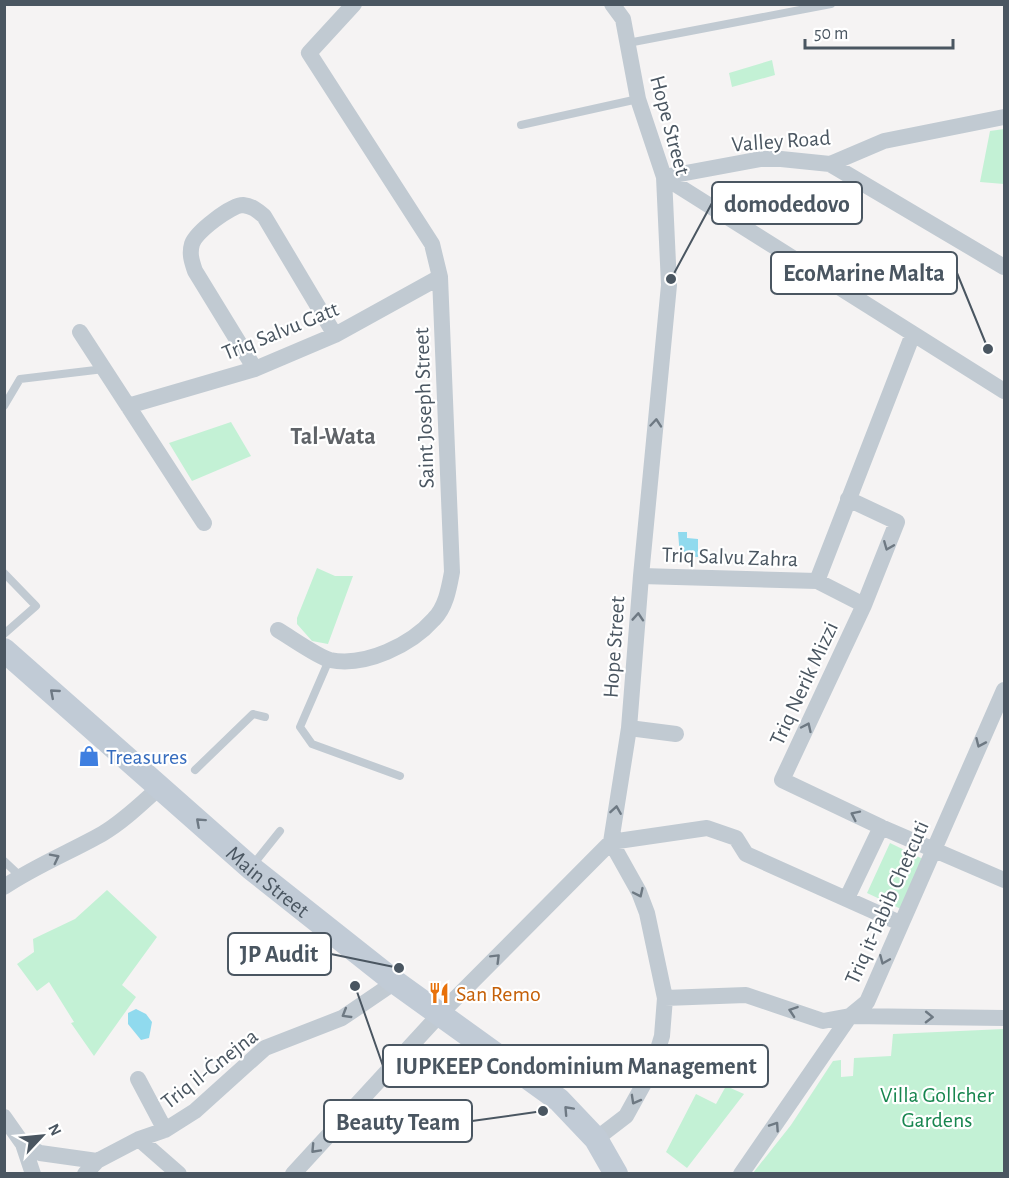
<svg xmlns="http://www.w3.org/2000/svg" width="1009" height="1178" font-family="'Alegreya Sans',sans-serif">
  <rect width="100%" height="100%" fill="#f5f3f3"/>
  <path fill="#c3f1d5" d="M772 60 775 75 732 87 729 73Z
    M1004 129V184L980 182 990 131Z
    M231 422 251 456 192 481 169 443Z
    M317 568 335 576H353L328 644 312 641 297 624V618Z
    M890 843 925 860 901 909 867 893Z
    M107 890 157 937 122 985 136 997 94 1056 71 1023 74 1022 49 982 37 991 17 964 34 952 33 939 75 919Z
    M1004 1029V1173H753L791 1125 833 1061 841 1060V1077L853 1076 854 1058 891 1056 893 1034Z
    M726 1086 744 1094 687 1168 666 1152 696 1094 716 1104Z"/>
  <path fill="#90daee" d="M678 532H687V538L698 539V557L680 556Z
    M136 1009 146 1014 152 1022 149 1038 141 1040 128 1024V1013Z"/>
  <g fill="none" stroke-linecap="round" stroke-linejoin="round">
    <path stroke="#c1cad2" stroke-width="8" d="M628 43 831 4
      M521 125 638 99
      M4 406 20 379 104 369
      M4 573 36 606 4 634
      M329 660 300 727 312 744 400 776
      M195 770 253 714 265 717
      M4 861 20 876
      M252 866 280 831"/>
    <path stroke="#c1cad2" stroke-width="16" d="M830 164 1004 267
      M664 177 1004 391
      M664 177 761 159H781L830 164 884 141 1004 117
      M80 332 204 523
      M255 369 195 271C192 262 189 254 192 244 196 232 231 205 243 205 252 206 257 210 264 216L335 335
      M128 406 255 369 335 335 440 277
      M848 499 897 522 864 605 782 780 881 827 1004 880
      M641 576 817 581 864 605
      M817 581 913 334
      M278 630C290 637 318 657 330 660 366 667 411 645 434 619 446 607 449 588 452 572L440 277 432 244 309 53 354 4
      M629 728 676 734
      M4 887C35 866 70 852 102 834 124 821 142 803 160 787
      M847 898 881 827
      M665 998 746 995 823 1021 850 1016 1004 1018
      M138 1079 165 1130
      M4 1117 23 1144 33 1174
      M139 1139 179 1174
      M596 1139 626 1116 652 1069 662 1036 665 998 647 913 639 892 611 842 707 828 736 838 746 854 900 923
      M23 1144 40 1153 97 1161
      M85 1174 97 1161 139 1139 165 1130 195 1111 265 1048 342 1018 395 982
      M293 1174 440 1014 611 842 629 728 641 576 669 285 664 177 638 99 623 19 612 4
      M741 1174 850 1016 867 1002 1004 690"/>
    <path stroke="#c1cbd6" stroke-width="24" id="s1" d="M4 650 251 868 395 982 559 1100 596 1139 616 1174"/>
  </g>
  <defs><path id="oneway-chevron" d="M-2-3.5L2.5 0L-2 3.5" fill="none" stroke-width="1.6" stroke-linecap="round" stroke-linejoin="round" transform="scale(1.5)"/></defs>
  <g stroke="#6e7983">
    <use href="#oneway-chevron" transform="translate(656 423) rotate(-85)"/>
    <use href="#oneway-chevron" transform="translate(888 546) rotate(112)"/>
    <use href="#oneway-chevron" transform="translate(638 617) rotate(-86)"/>
    <use href="#oneway-chevron" transform="translate(807 727) rotate(-65)"/>
    <use href="#oneway-chevron" transform="translate(980 743) rotate(114)"/>
    <use href="#oneway-chevron" transform="translate(616 810) rotate(-81)"/>
    <use href="#oneway-chevron" transform="translate(855 815) rotate(-154)"/>
    <use href="#oneway-chevron" transform="translate(55 858) rotate(-27)"/>
    <use href="#oneway-chevron" transform="translate(639 893) rotate(65)"/>
    <use href="#oneway-chevron" transform="translate(496 958) rotate(-45)"/>
    <use href="#oneway-chevron" transform="translate(884 960) rotate(113)"/>
    <use href="#oneway-chevron" transform="translate(793 1011) rotate(-161)"/>
    <use href="#oneway-chevron" transform="translate(346 1014) rotate(149)"/>
    <use href="#oneway-chevron" transform="translate(929 1017) rotate(1)"/>
    <use href="#oneway-chevron" transform="translate(635 1100) rotate(119)"/>
    <use href="#oneway-chevron" transform="translate(775 1126) rotate(-56)"/>
    <use href="#oneway-chevron" transform="translate(315 1149) rotate(133)"/>
  </g>
  <g stroke="#6e7984">
    <use href="#oneway-chevron" transform="translate(54 693) rotate(-139)"/>
    <use href="#oneway-chevron" transform="translate(200 822) rotate(-138)"/>
    <use href="#oneway-chevron" transform="translate(568 1110) rotate(-133)"/>
  </g>
  <defs>
    <symbol id="shop-bare" viewBox="-9 -9 18 18"><path d="M-5-2.5h2.3a2.7 3.5 0 0 1 5.4 0H5L5.5 6h-11ZM-1.5-2.5h3a1.5 2.3 0 0 0-3 0Z" fill="#3f7fe0" stroke="#fff" stroke-width="2.5" paint-order="stroke"/></symbol>
    <symbol id="restaurant-bare" viewBox="-9 -9 18 18"><path d="M-5-6h1v4h1v-4h1v4h1v-4h1v5L-1.5 .5V6h-2V.5L-5-1ZM5-6V6H3V1.5H1.5Q1.5-4 5-6Z" fill="#e8710a" stroke="#fff" stroke-width="2.5" paint-order="stroke"/></symbol>
  </defs>
  <g fill-rule="evenodd">
    <use href="#shop-bare" x="74" y="741" width="30" height="30"/>
    <use href="#restaurant-bare" x="424" y="978" width="30" height="30"/>
  </g>
  <g text-anchor="middle" stroke-width="4.5" stroke-linejoin="round" paint-order="stroke">
    <g font-size="22" fill="#4a5661" stroke="#fff">
      <text transform="translate(671 125) rotate(75)" y="8">Hope Street</text>
      <text transform="translate(781 140) rotate(-4)" y="8">Valley Road</text>
      <text transform="translate(280 330) rotate(-22)" y="8">Triq Salvu Gatt</text>
      <text transform="translate(423 408) rotate(-92)" y="8">Saint Joseph Street</text>
      <text transform="translate(730 556) rotate(2)" y="8">Triq Salvu Zahra</text>
      <text transform="translate(613 647) rotate(-86)" y="8">Hope Street</text>
      <text transform="translate(803 683) rotate(-65)" y="8">Triq Nerik Mizzi</text>
      <text dy="8" stroke="none"><textPath href="#s1" startOffset="351">Main Street</textPath></text>
      <text transform="translate(886 902) rotate(-66)" y="8">Triq it-Tabib Chetcuti</text>
      <text transform="translate(209 1068) rotate(-38)" y="8">Triq il-Ġnejna</text>
    </g>
    <g font-size="22" fill="#366cbe" stroke="#fff" text-anchor="start">
      <text x="106" y="764">Treasures</text>
    </g>
    <g font-size="22" fill="#c56008" stroke="#fff" text-anchor="start">
      <text x="456" y="1001">San Remo</text>
    </g>
    <g font-size="22" fill="#17864f" stroke="#fff">
      <text x="937" y="1102">Villa Gollcher<tspan x="937" dy="25">Gardens</tspan></text>
    </g>
    <g font-size="24" font-weight="bold" fill="#5f6368" stroke="#fff">
      <text x="333" y="444">Tal-Wata</text>
    </g>
  </g>
  <path fill="none" stroke="#4a5661" stroke-width="2" d="M671 279L712 203M988 349L957 273M399 968L331 954M355 986L383 1066M543 1111L472 1121"/>
  <g fill="#4a5661" stroke="#fff" stroke-width="2">
    <circle cx="671" cy="279" r="6"/>
    <circle cx="988" cy="349" r="6"/>
    <circle cx="399" cy="968" r="6"/>
    <circle cx="355" cy="986" r="6"/>
    <circle cx="543" cy="1111" r="6"/>
  </g>
  <g fill="#fff" stroke="#4a5661" stroke-width="2">
    <rect x="712" y="182" width="150" height="42" rx="6"/>
    <rect x="771" y="252" width="186" height="42" rx="6"/>
    <rect x="228" y="933" width="103" height="42" rx="6"/>
    <rect x="383" y="1045" width="385" height="42" rx="6"/>
    <rect x="324" y="1100" width="148" height="42" rx="6"/>
  </g>
  <g font-size="24" text-anchor="middle" font-weight="bold" fill="#4a5661">
    <text x="787" y="212">domodedovo</text>
    <text x="864" y="281">EcoMarine Malta</text>
    <text x="279" y="962">JP Audit</text>
    <text x="576" y="1074">IUPKEEP Condominium Management</text>
    <text x="398" y="1130">Beauty Team</text>
  </g>
  <rect width="1009" height="1178" fill="none" stroke="#4a5661" stroke-width="12"/>
  <g transform="translate(42 1136) rotate(64)" stroke="#ffffff" stroke-width="4.5" paint-order="stroke">
  <path d="M0-4.5L10 22L0 15L-10 22Z" fill="#4a5661"/>
  <text y="-9" font-size="16" font-weight="bold" text-anchor="middle" fill="#4a5661">N</text>
  </g>
  <path d="M805 39v9h148v-9" fill="none" stroke="#4a5661" stroke-width="3"/>
  <text x="814" y="39" font-size="18" fill="#4a5661" stroke="#ffffff" stroke-width="4.5" paint-order="stroke">50 m</text>
</svg>
